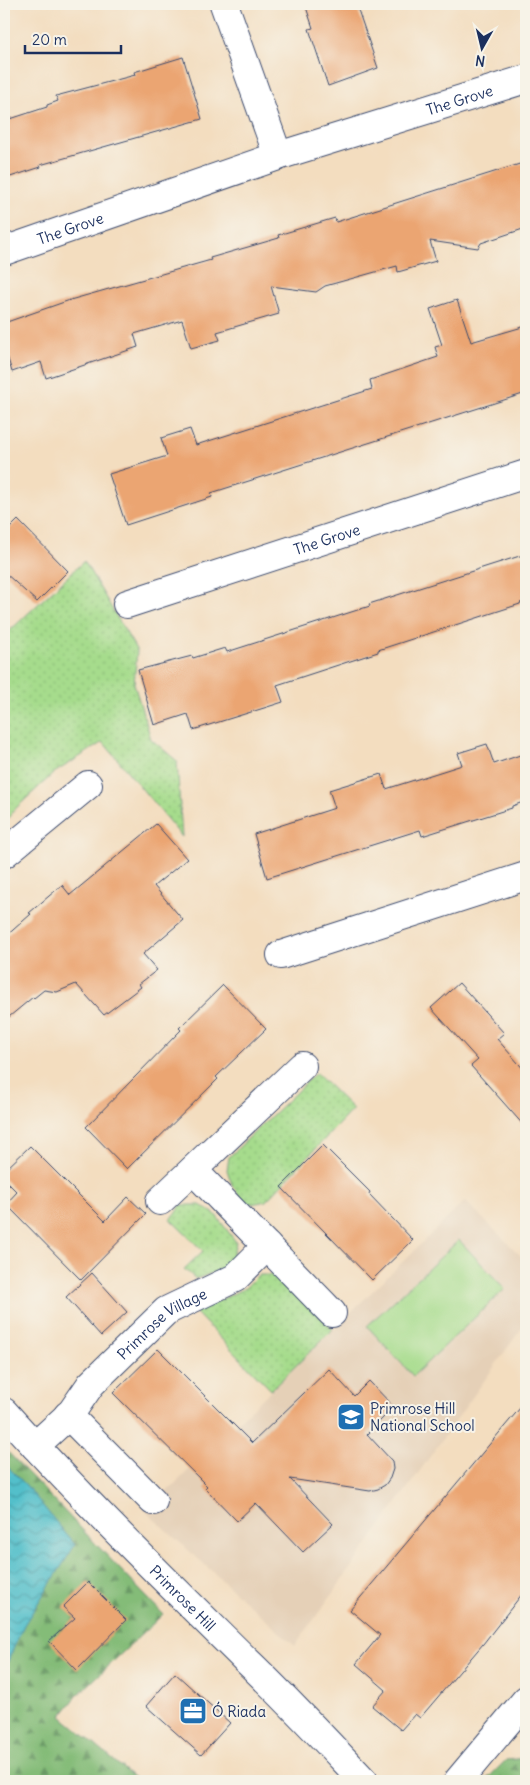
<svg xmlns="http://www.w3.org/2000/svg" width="530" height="1785" font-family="Delius,sans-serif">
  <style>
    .built { fill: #e5d0b7 }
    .grass { fill: url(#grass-dots); stroke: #608675 }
    .forest { fill: url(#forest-firs); stroke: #50766b }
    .pitch { fill: #a6dc8c; stroke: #608675 }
    .water { fill: url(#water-waves); stroke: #367794 }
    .building { fill: #eba572 }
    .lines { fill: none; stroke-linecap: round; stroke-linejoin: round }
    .street-casing { stroke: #3b496d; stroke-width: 30 }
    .secondary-casing { stroke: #3b496d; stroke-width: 30 }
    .street { stroke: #fff; stroke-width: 28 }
    .secondary { stroke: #fff; stroke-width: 28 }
    .labels { text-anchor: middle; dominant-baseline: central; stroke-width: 4; stroke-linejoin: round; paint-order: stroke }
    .street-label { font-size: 15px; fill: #1b2f5e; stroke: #f7f3e8 }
    .poi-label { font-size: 15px; fill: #1b2f5e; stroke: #f7f3e8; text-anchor: start }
  </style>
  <defs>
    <pattern id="grass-dots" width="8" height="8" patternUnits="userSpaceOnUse" patternTransform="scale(1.25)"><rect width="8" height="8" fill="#a6dc8c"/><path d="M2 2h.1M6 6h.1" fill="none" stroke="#8ebd7b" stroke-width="1.8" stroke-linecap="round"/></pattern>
    <pattern id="forest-firs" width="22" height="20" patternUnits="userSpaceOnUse" patternTransform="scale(1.25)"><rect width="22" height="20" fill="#84bc78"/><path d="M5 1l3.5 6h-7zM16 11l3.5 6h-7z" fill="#6b9966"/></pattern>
    <pattern id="water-waves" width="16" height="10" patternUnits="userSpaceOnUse" patternTransform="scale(1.25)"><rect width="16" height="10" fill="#52bfca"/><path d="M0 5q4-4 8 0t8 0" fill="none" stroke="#439ca7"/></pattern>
  </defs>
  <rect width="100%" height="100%" fill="#f7f3e8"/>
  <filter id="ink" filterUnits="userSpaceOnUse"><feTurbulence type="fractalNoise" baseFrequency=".02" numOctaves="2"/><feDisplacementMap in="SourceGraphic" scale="10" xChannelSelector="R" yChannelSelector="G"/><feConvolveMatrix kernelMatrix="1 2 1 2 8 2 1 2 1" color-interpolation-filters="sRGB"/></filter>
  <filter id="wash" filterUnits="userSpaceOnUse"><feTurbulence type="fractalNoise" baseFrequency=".0096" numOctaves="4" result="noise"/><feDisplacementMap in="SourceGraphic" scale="20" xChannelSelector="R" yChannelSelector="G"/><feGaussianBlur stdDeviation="1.12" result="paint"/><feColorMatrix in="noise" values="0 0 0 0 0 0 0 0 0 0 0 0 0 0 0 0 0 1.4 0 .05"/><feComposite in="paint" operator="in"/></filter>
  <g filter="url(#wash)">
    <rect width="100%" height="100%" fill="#f3ddbf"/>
    <path class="built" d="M465 1201 526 1261V1322L295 1646 146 1512Z"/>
    <g class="grass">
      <path d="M84 561 137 651 134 684 151 739 177 761 182 837 103 742 54 773 15 809 4 823V636Z"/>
      <path d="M316 1073 353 1109 266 1201 252 1204 241 1198 232 1185 227 1170 229 1157Z"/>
      <path d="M181 1205H200L215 1214 236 1242 232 1259 222 1269 196 1279 184 1269 203 1251 171 1220Z"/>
      <path d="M258 1275H272L283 1278 333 1329 271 1390 195 1312 245 1288Z"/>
    </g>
    <g class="forest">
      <path d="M4 1448 163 1614 77 1696 61 1716 138 1781H4Z"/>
      <path d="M525 1758 526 1781H485L506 1760Z"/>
    </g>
    <path class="pitch" d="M459 1240 505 1289 413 1376 367 1326Z"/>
    <path class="water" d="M4 1463 25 1484 75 1545 24 1625 8 1661 4 1664Z"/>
    <g id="blocks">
      <g class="building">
        <path d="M305 4H356L378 68 328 86 309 29 313 28Z"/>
        <path d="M183 57 202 119 40 165 41 167 4 179V121L47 107V105L58 101 56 96 135 75 134 72Z"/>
        <path d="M526 162V228L481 243 478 248 430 241 436 261 398 272 397 266 325 286 316 292 271 286 279 314 217 332 220 340 191 348 182 320 134 334 138 347 46 378 41 362 12 372 4 346V323L70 300 211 260 210 258 279 238 278 235 335 218 336 222Z"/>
        <path d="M457 300 471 342 526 326V393L211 493 212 497 126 525 109 474 167 456 161 438 190 429 196 445 372 389 370 380 438 357 435 347 442 345 430 309Z"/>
        <path d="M18 520 68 571 37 602 4 572V534Z"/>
        <path d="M526 554V601L520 603V604L378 650V652L277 685 283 702 264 708 193 730 188 714 154 725 138 670 192 656 193 658 225 648 227 652 370 606 369 604Z"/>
        <path d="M487 744 494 764 526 753V801L512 806V808L422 836 420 830 267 878 254 834 335 808 329 790 381 774 386 789 462 765 458 753Z"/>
        <path d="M156 824 187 859 154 886 183 920 143 954 157 970 139 984 141 987 104 1015 76 984 57 992 44 990 34 998 33 997 4 1021V938L31 914 29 913 62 885 70 895Z"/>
        <path d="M459 983 504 1033 497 1039 526 1072V1128L471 1066 478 1060 431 1008Z"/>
        <path d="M223 985 266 1029 216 1077 218 1079 127 1169 86 1127 181 1030 179 1028Z"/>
        <path d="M323 1145 370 1192 369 1194 413 1240 372 1280 281 1187Z"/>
        <path d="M30 1146 105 1221 128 1197 146 1214 81 1280 6 1204 17 1192 4 1179V1171Z"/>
        <path d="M92 1273 127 1312 101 1336 66 1297Z"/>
        <path d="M158 1349 252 1443 329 1369 354 1396 369 1381 394 1407 367 1434 392 1461 393 1469 390 1478 385 1485 378 1489 370 1491 290 1479 333 1524 303 1552 256 1503 237 1521 205 1488 207 1486 113 1393Z"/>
        <path d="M526 1401V1589L483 1644 420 1718 415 1714 401 1730 372 1706 386 1690 356 1664 380 1635 350 1610Z"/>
        <path d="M88 1582 126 1620 77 1670 49 1641 75 1618 63 1607Z"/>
        <path d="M175 1673 230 1723 201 1755 146 1706Z"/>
      </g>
    </g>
  </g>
  <g filter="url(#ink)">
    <use href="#blocks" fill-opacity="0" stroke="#3b496d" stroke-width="1"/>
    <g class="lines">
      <defs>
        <g id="street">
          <path d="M224 4 278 156"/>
          <path id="s1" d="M4 251 278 156 526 79"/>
          <path id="s2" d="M127 604 526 474"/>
          <path d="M4 854 88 785"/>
          <path d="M281 955 526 876"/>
          <path d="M193 1170 332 1313"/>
          <path d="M160 1201 302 1066"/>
          <path d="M68 1415 153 1501"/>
          <path id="s3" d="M35 1446 71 1413 91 1384 166 1311 235 1278 267 1246"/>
          <path d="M458 1781 526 1700"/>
        </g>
        <g id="secondary">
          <path id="s4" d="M4 1412C80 1497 163 1578 245 1659 286 1698 325 1740 364 1781"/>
        </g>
      </defs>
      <use href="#street" class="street-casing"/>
      <use href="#secondary" class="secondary-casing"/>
      <use href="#street" class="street"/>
      <use href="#secondary" class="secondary"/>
    </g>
  </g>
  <defs>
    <symbol id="school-square" viewBox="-11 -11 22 22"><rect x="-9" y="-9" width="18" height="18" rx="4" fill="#1f6fb2" stroke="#f7f3e8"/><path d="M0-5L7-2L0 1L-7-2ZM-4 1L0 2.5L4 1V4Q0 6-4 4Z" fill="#fff"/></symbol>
    <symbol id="office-square" viewBox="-11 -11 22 22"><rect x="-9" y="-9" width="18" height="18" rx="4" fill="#1f6fb2" stroke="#f7f3e8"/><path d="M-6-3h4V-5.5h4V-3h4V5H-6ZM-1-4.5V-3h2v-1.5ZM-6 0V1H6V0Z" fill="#fff"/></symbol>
  </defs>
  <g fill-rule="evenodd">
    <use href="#school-square" x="335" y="1401" width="32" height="32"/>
    <use href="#office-square" x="177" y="1695" width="32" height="32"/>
  </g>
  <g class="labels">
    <g class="street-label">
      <text stroke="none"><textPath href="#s1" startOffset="480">The Grove</textPath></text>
      <text stroke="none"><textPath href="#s1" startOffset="70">The Grove</textPath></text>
      <text stroke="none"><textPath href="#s2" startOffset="210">The Grove</textPath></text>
      <text stroke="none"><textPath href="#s3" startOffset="178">Primrose Village</textPath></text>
      <text stroke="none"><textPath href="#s4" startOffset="258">Primrose Hill</textPath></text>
    </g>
    <g class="poi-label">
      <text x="370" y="1408">Primrose Hill<tspan x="370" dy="17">National School</tspan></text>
      <text x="212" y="1711">Ó Riada</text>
    </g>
  </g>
  <rect width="530" height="1785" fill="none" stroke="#f7f3e8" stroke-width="20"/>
  <g transform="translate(482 48) rotate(188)" stroke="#f7f3e8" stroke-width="4" paint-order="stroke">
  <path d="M0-4L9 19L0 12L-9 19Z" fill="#1b2f5e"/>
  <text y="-8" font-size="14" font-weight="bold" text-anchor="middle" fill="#1b2f5e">N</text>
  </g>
  <path d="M25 45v8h96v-8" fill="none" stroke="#1b2f5e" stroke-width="2.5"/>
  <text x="32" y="45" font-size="15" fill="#1b2f5e" stroke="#f7f3e8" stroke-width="4" paint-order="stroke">20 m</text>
</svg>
